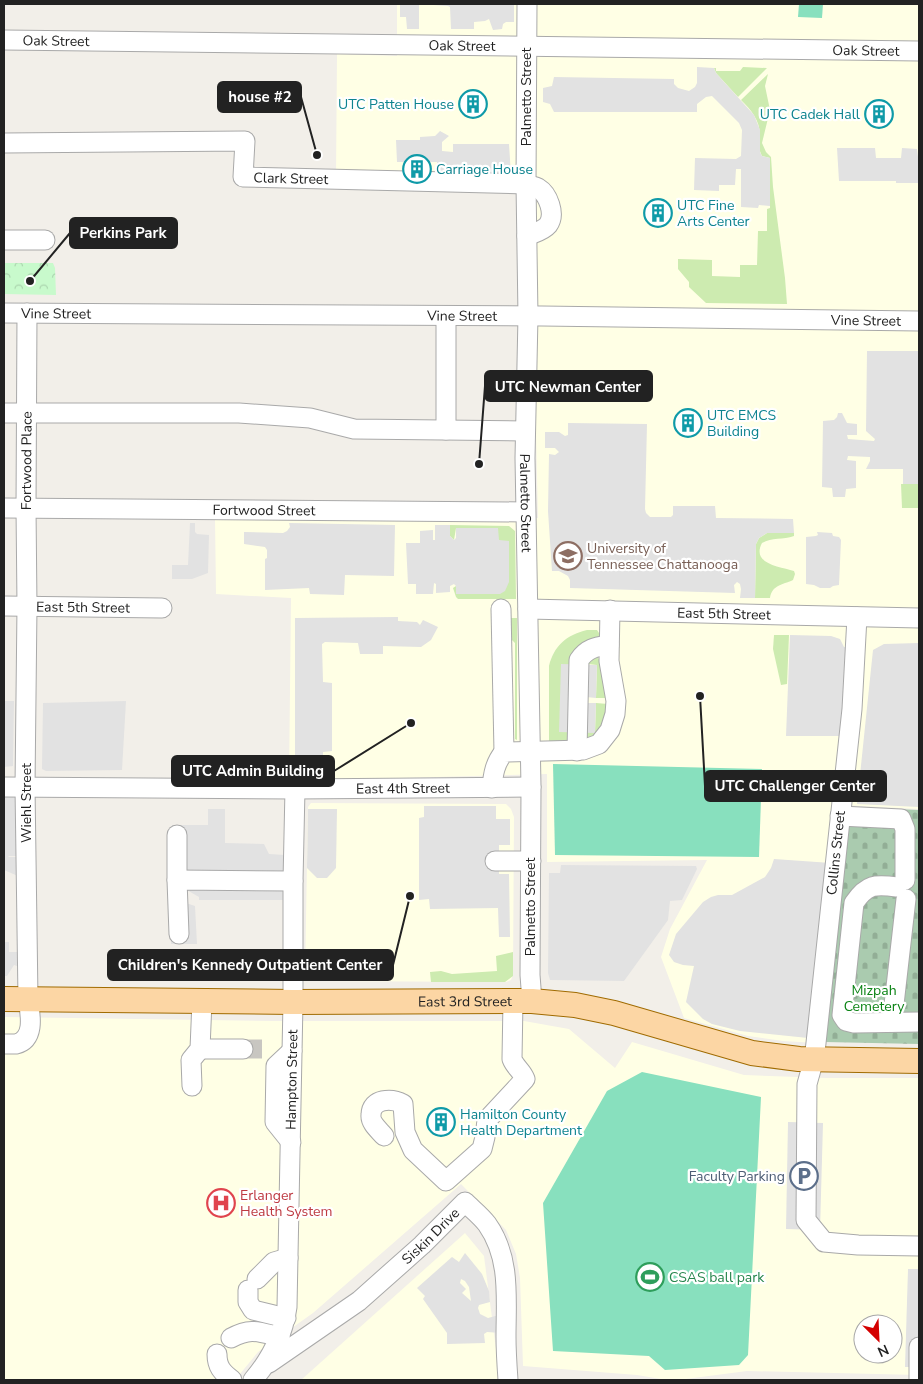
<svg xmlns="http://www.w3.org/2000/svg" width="923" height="1384" font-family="'Nunito Sans',sans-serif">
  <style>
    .education { fill: #ffffe5; fill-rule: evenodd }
    .grass { fill: #cdebb0 }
    .cemetery { fill: url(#cemetery-stones) }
    .park { fill: url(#park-crowns) }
    .pitch { fill: #88e0be }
    .parking { fill: #e2e2e2; fill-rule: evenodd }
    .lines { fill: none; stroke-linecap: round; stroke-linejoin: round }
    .minor-tunnel { stroke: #c8c6c1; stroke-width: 19; stroke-dasharray: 19 9; stroke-linecap: butt }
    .minor-casing { stroke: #a9a9a9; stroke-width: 21 }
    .major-casing { stroke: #a06b00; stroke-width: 26 }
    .minor { stroke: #fff; stroke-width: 19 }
    .major { stroke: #fcd6a4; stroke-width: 24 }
    .labels { text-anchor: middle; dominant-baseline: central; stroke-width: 4.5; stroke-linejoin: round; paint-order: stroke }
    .street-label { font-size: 14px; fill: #222; stroke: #fff }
    .culture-label { font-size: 14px; fill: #0d838f; stroke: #fff; text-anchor: start }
    .education-label { font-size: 14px; fill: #785e54; stroke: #fff; text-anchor: start }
    .park-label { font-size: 14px; fill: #0c8416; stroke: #fff }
    .service-label { font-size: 14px; fill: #4e5e75; stroke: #fff; text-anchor: end }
    .health-label { font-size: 14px; fill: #be3a42; stroke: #fff; text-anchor: start }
    .leisure-label { font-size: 14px; fill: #27864d; stroke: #fff; text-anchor: start }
    .leader { fill: none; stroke: #222; stroke-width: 2 }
    .callout-dot { fill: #222; stroke: #fff; stroke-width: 2 }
    .callout { fill: #222; stroke: #222; stroke-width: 2 }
    .callout-label { font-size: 15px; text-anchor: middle; font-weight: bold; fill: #fff }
  </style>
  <defs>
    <pattern id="cemetery-stones" width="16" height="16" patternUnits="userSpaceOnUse" patternTransform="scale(1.25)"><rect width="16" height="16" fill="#aacbaf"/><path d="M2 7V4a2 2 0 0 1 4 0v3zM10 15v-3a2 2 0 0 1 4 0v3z" fill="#92ae96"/></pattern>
    <pattern id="park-crowns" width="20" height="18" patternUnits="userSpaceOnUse" patternTransform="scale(1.25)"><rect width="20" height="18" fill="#c8facc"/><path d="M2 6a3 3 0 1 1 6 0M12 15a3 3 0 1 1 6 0" fill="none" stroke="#acd6af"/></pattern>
  </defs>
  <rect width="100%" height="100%" fill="#f2efe9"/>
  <g class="education">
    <path d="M397 4H919V809L841 805 816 1043 783 1041 748 1036 684 1018 661 957 670 929 707 860 547 862V774L289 781 291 598 216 594 215 518H538L530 178H336L337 54 397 56Z"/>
    <path d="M311 803 506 804 511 809 514 817 513 975 511 980 506 982 312 981 305 976 308 807Z"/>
    <path d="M4 1017 275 1021H524L569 1029 615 1068 632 1042 744 1075 827 1078H919V1375L747 1371 678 1380H667L637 1375 523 1366 520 1278 516 1254 506 1230 461 1184 313 1313 258 1352 235 1380H4ZM863 1324H893V1354H863Z"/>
    <path d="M465 1233 484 1256 500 1380H301Z"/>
  </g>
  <g class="grass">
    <path d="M743 67 767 68 738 97 716 73 714 68H716V71H740Z"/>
    <path d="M768 74 765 86 770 110 762 143 766 152 771 157 773 187 785 278 787 304 706 303 689 287V282L678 269V259L712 260V276L740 277V265H757L758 231H767V209L770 208V158L762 156C758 149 760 143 760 136 760 120 751 110 741 100Z"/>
    <path d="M901 484H919V508H902Z"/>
    <path d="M450 525 509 526 515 531 516 599H458L456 597 453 588 456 586V594H500V541L498 539V528H456L454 540 450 536Z"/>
    <path d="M767 533H794V536C783 540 772 537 762 543 751 564 780 567 794 571L795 574 793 580C782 585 772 585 770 598H755L756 544 759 538Z"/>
    <path d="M507 618H517V740L515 739V643L506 634Z"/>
    <path d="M587 630H597L601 636 598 640 559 732H569L568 742H549V666C554 646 566 635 587 630Z"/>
    <path d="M774 635H789L787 684 781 685 773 649Z"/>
    <path d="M596 656C604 661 606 687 609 698H596L597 665 588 664 587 659Z"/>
    <path d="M596 703 608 704 602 728 589 742 585 735 586 732H595Z"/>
    <path d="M513 952V976L505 982H431L430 972 441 971 452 974 497 971 496 956Z"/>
  </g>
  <path class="cemetery" d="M848 807 919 810V1044L825 1042Z"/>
  <path class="park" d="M4 263H53L55 268 56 295 4 294Z"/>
  <g class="pitch">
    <path d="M799 4H823L822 18 798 17Z"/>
    <path d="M553 764 762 769 759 857 555 855Z"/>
    <path d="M642 1072 761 1097 748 1355 739 1365 665 1370 649 1356 553 1351 543 1203 607 1091Z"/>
  </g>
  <g class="parking">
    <path d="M400 4H514V22H506L503 24 502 29 493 30 489 19 485 21 474 22V29H451L450 7 448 6 419 4V29H407L406 17H400Z"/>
    <path d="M697 67 714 68 716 73 754 115 760 130V152L762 156 770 158V206L759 205 758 208 741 207V169H736L735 185H719V191L694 190 695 158 736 159 741 156 742 130 739 123 712 96 706 97 697 104V112H554L550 104 543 102V88L552 86 554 77 674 79V84L678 88 689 91 695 87 697 83Z"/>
    <path d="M440 131 449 136 442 142V151L453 152V144H509L511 175 437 177V162H397L396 140H420V137L435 136Z"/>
    <path d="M837 148H875L876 158H901L902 148 917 149 918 157 919 159V183H896V181H839Z"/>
    <path d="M867 351H919V484H903V469H866L870 461V457L848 456 847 460 856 461V488L846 489 845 497H833L832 488 822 487 823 421 834 420 837 417 838 413H842L847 423 857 424V435H847L848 439 874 441 875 439 866 431Z"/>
    <path d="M568 423 647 424 645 509 646 513 650 517H671L673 515V506H715L716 518 793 519 794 533H767L759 538 756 544 755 598H740L741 589 740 584 737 582 734 585 735 593 570 588V580L568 576 559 571H552L548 511 549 454 555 455 559 452 555 448H545V432H559L565 436 568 435Z"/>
    <path d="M190 523H195V532L197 534 209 535 208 573 192 579H172V565H188Z"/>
    <path d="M289 523 395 525 394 576 345 575 344 595 310 594 309 588 265 590V559L267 558V550L265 547 244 544V532L283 533 287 531 290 527Z"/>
    <path d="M435 525H450V536L454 540 456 538V528H498L499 540 509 541V582L505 591 500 594H456V586L454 584 450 586V592L436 593V584L434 583 433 594H416V584H408L406 543H420V531L433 530V540H435Z"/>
    <path d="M817 532 832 533 833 536 839 537 841 540 839 585 833 586 830 588H820L814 585 806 584V537L816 536 818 535Z"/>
    <path d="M398 617V621L417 622 420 625 423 620 438 627 431 640 421 647 383 646V654H360L358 643 325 642 322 644 323 682 332 683V751L323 752V757L332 758 333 772H305L306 759H295V618Z"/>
    <path d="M790 635 831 636 840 639 844 647H848L842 736H786Z"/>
    <path d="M919 643V807L857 804 873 650 884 644Z"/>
    <path d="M561 664 597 665 596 698 586 697V703H596L595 733 559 732Z"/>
    <path d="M4 701H14L13 766 4 767Z"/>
    <path d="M126 701 122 770 46 771 42 769 43 703Z"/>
    <path d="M4 796 19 797 18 856H8L9 857H18V876L4 870Z"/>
    <path d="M424 806H496V819H510V845H499V874H509L510 937H499L498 908 430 909 429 899 419 900V818L424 817Z"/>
    <path d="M208 809H225V843L264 844 269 854 284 855V900H199V897L185 889 186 903 195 906 197 944H171L172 825H208Z"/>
    <path d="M308 809H337L336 868 327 878H317L307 868Z"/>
    <path d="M774 859 831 863 808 1038 740 1031 712 1024 703 1019 686 1002 694 966 683 965 674 962 669 955 676 934 703 902 711 897 718 895H732L765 877 771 868Z"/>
    <path d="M561 865 696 866 697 869 682 900 670 901 668 920 624 981 550 980 548 973 549 873H560Z"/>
    <path d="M4 942H9V952H17V966L14 965 7 976H4Z"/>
    <path d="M788 1122 823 1123 820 1230 786 1229Z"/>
    <path d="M465 1253 482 1274 489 1291 490 1302 479 1305 478 1308 480 1314 488 1318 499 1315 501 1333 487 1332 484 1334 485 1343 447 1344V1333L423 1299 425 1296 417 1288 452 1257 459 1262ZM461 1279 465 1281 469 1287 471 1301 462 1293 466 1289 460 1283Z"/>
    <path d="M908 1269H919V1367H905Z"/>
  </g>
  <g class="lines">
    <path class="minor-tunnel" d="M243 1049H271"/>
    <defs>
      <g id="minor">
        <path id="s1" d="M527 4 526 184 528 316 525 458 531 787 530 975 532 1001"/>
        <path id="s2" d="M4 40 919 51"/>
        <path id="s3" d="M4 143 245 141 243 177 526 184C530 186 534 186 538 188 548 194 556 214 548 225 543 231 534 233 527 236"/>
        <path d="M4 240H45"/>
        <path id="s4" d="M4 313 542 316 919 321"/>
        <path d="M4 413H239L310 418 354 429 525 431"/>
        <path d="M446 430V316"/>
        <path id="s5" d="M4 508 525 512"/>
        <path id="s6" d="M4 606 162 608"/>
        <path d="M501 609 504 752"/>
        <path id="s7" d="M528 609 919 618"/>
        <path d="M857 617 852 709 816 1043 814 1059 807 1084 806 1220 824 1242 858 1245 919 1246"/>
        <path d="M577 751 579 660C587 648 596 647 609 645"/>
        <path id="s8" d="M4 787 295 789 531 787"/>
        <path d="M492 788C493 774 495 763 504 752L583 750 599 744 610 730 615 714 616 701 609 661 610 610"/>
        <path d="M840 816 901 819 905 829V880"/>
        <path d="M495 861H531"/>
        <path d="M177 880V835"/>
        <path d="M897 887C875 884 867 884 854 903L842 1015 846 1021 854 1023 919 1022"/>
        <path d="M179 934 177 880 293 881"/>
        <path d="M892 1022 906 899"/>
        <path id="s9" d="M4 1044C8 1044 13 1044 16 1044 36 1039 30 1013 28 999L25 787 27 606 26 508 27 313"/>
        <path d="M200 1049H243"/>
        <path d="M192 1086 191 1060 200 1049 202 1001"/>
        <path d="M384 1136C379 1130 370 1123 371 1115 371 1098 392 1098 403 1104L405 1132 413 1150 446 1181 482 1149 485 1137 487 1120 525 1079C522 1071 515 1067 512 1059L513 1001"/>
        <path d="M291 1142 275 1122 276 1066 292 1051"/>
        <path d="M257 1279 274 1262 288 1258"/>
        <path d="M248 1290V1302L253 1310 286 1318"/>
        <path d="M231 1338C251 1327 259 1332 280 1337"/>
        <path d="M217 1354C217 1367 222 1372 232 1380"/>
        <path id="s10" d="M269 1363 359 1301 422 1245 465 1202C472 1209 481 1216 487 1224 511 1258 506 1298 506 1337 506 1352 507 1366 508 1380"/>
        <path id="s11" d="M253 1380C271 1359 283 1336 287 1307L293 1002V881L295 789"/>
        <path d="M919 1380V1347"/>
      </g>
      <g id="major">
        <path id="s12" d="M4 999 293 1002 532 1001 575 1005 614 1013 752 1053 799 1059 919 1061"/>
      </g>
    </defs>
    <use href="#minor" class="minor-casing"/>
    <use href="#major" class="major-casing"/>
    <use href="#minor" class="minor"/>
    <use href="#major" class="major"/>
  </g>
  <defs>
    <symbol id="building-ring" viewBox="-11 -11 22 22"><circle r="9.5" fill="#fff" stroke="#0f9aa8" stroke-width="1.5"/><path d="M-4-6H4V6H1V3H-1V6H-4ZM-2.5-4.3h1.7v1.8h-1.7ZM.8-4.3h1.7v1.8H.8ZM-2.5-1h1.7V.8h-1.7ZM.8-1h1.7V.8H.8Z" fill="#0f9aa8"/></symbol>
    <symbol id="university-ring" viewBox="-11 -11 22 22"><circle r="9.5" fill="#fff" stroke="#8d6e63" stroke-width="1.5"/><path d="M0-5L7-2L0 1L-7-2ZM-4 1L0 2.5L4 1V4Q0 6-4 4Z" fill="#8d6e63"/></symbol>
    <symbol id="parking-ring" viewBox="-11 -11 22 22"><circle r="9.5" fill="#fff" stroke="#5c6f8a" stroke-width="1.5"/><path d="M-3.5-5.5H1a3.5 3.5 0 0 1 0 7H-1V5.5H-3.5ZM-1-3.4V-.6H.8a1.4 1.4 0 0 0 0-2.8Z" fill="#5c6f8a"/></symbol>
    <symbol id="hospital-ring" viewBox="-11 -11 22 22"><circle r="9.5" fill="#fff" stroke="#e0444e" stroke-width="1.5"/><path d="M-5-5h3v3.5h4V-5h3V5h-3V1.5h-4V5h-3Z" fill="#e0444e"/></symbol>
    <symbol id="stadium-ring" viewBox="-11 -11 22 22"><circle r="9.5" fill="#fff" stroke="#2e9e5b" stroke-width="1.5"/><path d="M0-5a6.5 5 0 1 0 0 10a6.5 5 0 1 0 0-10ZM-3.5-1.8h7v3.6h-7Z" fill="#2e9e5b"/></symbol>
  </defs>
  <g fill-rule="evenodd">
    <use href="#building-ring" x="457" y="88" width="32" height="32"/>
    <use href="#building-ring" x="863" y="98" width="32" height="32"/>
    <use href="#building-ring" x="401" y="153" width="32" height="32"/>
    <use href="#building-ring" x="642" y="197" width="32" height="32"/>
    <use href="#building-ring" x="672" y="407" width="32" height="32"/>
    <use href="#university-ring" x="552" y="540" width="32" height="32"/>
    <use href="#building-ring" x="425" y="1106" width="32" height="32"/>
    <use href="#parking-ring" x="788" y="1160" width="32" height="32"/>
    <use href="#hospital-ring" x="205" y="1187" width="32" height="32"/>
    <use href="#stadium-ring" x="634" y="1261" width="32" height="32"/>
  </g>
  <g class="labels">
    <g class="street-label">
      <text stroke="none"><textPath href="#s2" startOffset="52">Oak Street</textPath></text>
      <text stroke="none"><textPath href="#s2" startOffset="458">Oak Street</textPath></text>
      <text stroke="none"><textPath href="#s2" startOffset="862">Oak Street</textPath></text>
      <text transform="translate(526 97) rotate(-90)">Palmetto Street</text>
      <text stroke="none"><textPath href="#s3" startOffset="325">Clark Street</textPath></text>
      <text stroke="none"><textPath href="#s4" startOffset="52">Vine Street</textPath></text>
      <text stroke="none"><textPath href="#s4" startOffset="458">Vine Street</textPath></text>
      <text stroke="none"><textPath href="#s4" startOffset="862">Vine Street</textPath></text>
      <text stroke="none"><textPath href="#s9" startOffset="602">Fortwood Place</textPath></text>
      <text stroke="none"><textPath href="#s1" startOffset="499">Palmetto Street</textPath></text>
      <text stroke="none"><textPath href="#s5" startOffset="260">Fortwood Street</textPath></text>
      <text stroke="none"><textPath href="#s6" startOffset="79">East 5th Street</textPath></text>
      <text stroke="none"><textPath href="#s7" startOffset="196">East 5th Street</textPath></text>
      <text stroke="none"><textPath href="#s8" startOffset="399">East 4th Street</textPath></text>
      <text transform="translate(26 803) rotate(-90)">Wiehl Street</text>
      <text transform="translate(836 853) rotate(-84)">Collins Street</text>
      <text transform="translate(530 907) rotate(-90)">Palmetto Street</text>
      <text stroke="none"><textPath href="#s12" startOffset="461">East 3rd Street</textPath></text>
      <text stroke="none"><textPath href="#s11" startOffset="309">Hampton Street</textPath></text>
      <text stroke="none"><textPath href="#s10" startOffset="206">Siskin Drive</textPath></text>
    </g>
    <g class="culture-label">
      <text x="454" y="104" text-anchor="end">UTC Patten House</text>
      <text x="860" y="114" text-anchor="end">UTC Cadek Hall</text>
      <text x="436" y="169">Carriage House</text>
      <text x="677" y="205">UTC Fine<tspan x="677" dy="16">Arts Center</tspan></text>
      <text x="707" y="415">UTC EMCS<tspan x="707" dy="16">Building</tspan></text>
      <text x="460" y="1114">Hamilton County<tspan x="460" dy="16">Health Department</tspan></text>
    </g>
    <g class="education-label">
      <text x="587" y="548">University of<tspan x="587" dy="16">Tennessee Chattanooga</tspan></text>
    </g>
    <g class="park-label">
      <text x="874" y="990">Mizpah<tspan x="874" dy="16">Cemetery</tspan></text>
    </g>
    <g class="service-label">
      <text x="785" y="1176">Faculty Parking</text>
    </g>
    <g class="health-label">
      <text x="240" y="1195">Erlanger<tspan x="240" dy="16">Health System</tspan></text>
    </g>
    <g class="leisure-label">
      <text x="669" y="1277">CSAS ball park</text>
    </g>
  </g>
  <path class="leader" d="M317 155L301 97M30 281L70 233M479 464L485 386M411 723L334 771M700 696L705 786M410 896L393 965"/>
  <g class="callout-dot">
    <circle cx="317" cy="155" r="5"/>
    <circle cx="30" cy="281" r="5"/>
    <circle cx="479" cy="464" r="5"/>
    <circle cx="411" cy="723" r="5"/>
    <circle cx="700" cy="696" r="5"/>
    <circle cx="410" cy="896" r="5"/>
  </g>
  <g class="callout">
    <rect x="218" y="82" width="83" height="30" rx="5"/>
    <rect x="70" y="218" width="107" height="30" rx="5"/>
    <rect x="485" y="371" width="167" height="30" rx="5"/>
    <rect x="172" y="756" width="162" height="30" rx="5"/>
    <rect x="705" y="771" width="181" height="30" rx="5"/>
    <rect x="108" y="950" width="285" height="30" rx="5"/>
  </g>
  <g class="callout-label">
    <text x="260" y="102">house #2</text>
    <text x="123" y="238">Perkins Park</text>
    <text x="568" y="392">UTC Newman Center</text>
    <text x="253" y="776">UTC Admin Building</text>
    <text x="795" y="791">UTC Challenger Center</text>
    <text x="250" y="970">Children's Kennedy Outpatient Center</text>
  </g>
  <rect width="923" height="1384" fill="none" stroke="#222222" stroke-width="10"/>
  <g transform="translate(878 1339) rotate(156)"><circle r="24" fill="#ffffff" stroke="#a7a7a7"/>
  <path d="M0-4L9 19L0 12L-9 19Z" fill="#d40000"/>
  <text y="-8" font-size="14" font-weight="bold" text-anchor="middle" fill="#222222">N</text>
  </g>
</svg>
